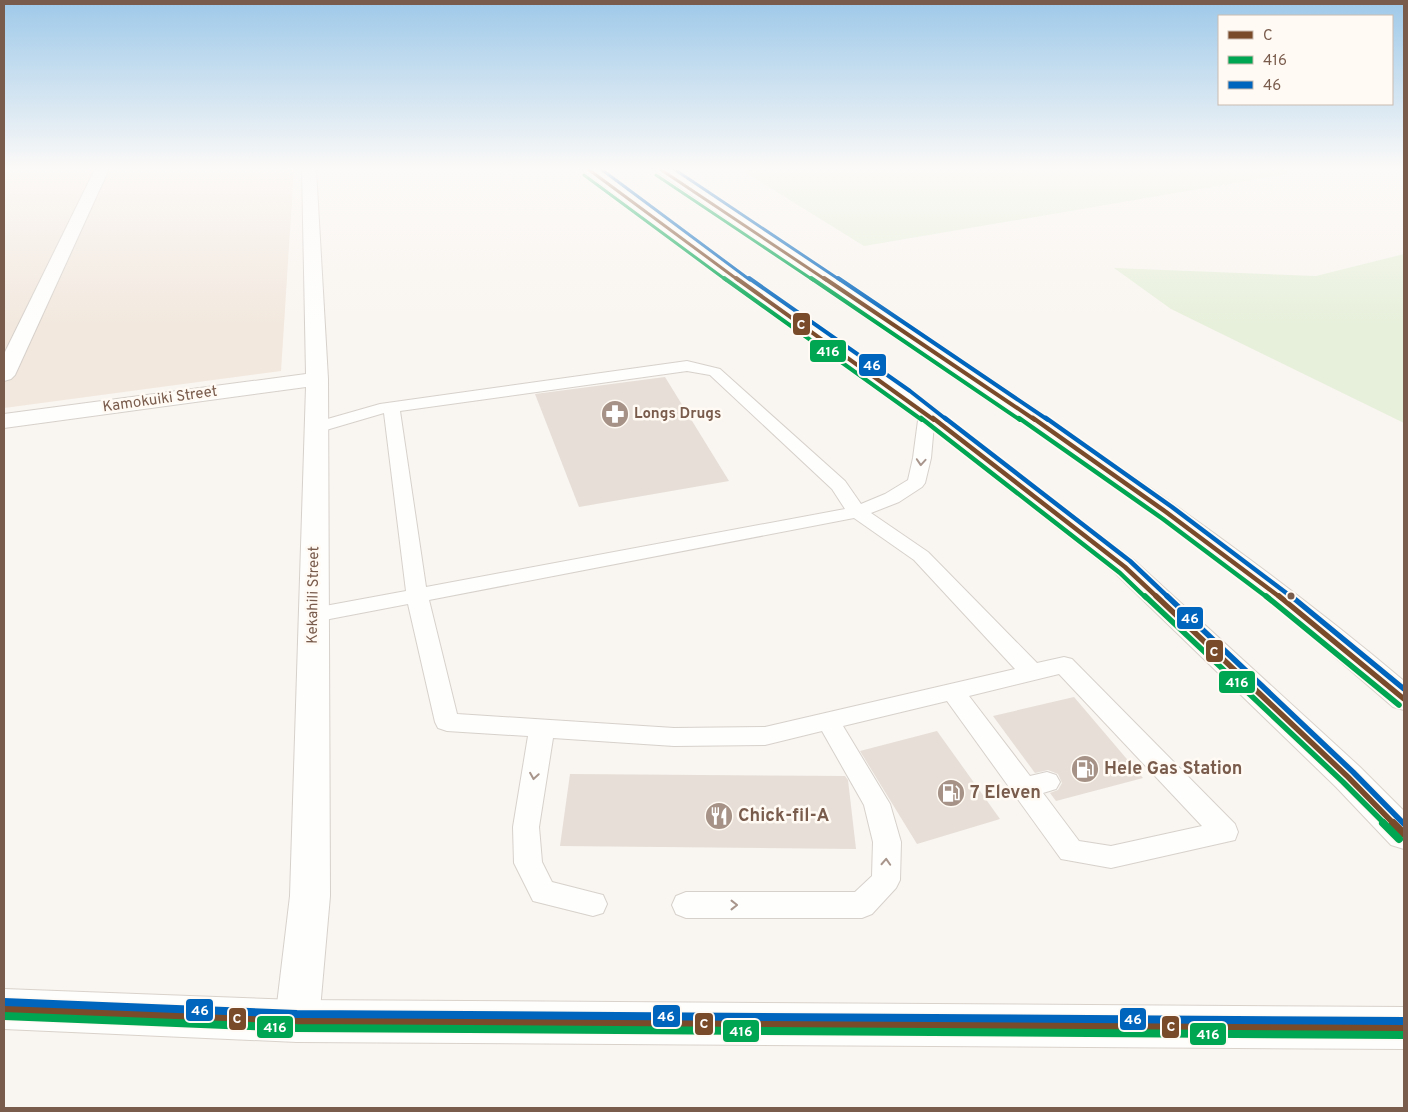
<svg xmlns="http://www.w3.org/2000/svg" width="1408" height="1112" font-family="Overpass,sans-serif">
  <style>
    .residential { fill: #f2e8de }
    .green { fill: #e7f0db }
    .building { fill: #e6ded7 }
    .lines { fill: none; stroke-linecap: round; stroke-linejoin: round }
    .lane-casing { stroke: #d7d1cb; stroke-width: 2 }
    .street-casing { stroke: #d7d1cb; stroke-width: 2 }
    .secondary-casing { stroke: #d9d2cb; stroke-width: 2 }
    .lane { fill: #fefefd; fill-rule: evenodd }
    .street { fill: #fefefd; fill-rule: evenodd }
    .secondary { fill: #fefefd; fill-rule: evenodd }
    .bus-1-far4-casing { stroke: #fffaf3; stroke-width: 5 }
    .bus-1-far3-casing { stroke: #fffaf3; stroke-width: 6 }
    .bus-1-far2-casing { stroke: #fffaf3; stroke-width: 8 }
    .bus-1-far1-casing { stroke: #fffaf3; stroke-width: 9 }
    .bus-1-casing { stroke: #fffaf3; stroke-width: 11 }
    .bus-2-far4-casing { stroke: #fffaf3; stroke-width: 5 }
    .bus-2-far3-casing { stroke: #fffaf3; stroke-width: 6 }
    .bus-2-far2-casing { stroke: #fffaf3; stroke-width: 8 }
    .bus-2-far1-casing { stroke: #fffaf3; stroke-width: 9 }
    .bus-2-casing { stroke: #fffaf3; stroke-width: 11 }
    .bus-3-far4-casing { stroke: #fffaf3; stroke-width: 5 }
    .bus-3-far3-casing { stroke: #fffaf3; stroke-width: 6 }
    .bus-3-far2-casing { stroke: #fffaf3; stroke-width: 8 }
    .bus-3-far1-casing { stroke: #fffaf3; stroke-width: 9 }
    .bus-3-casing { stroke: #fffaf3; stroke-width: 11 }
    .bus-1-far4 { stroke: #7a4b2a; stroke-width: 3 }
    .bus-1-far3 { stroke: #7a4b2a; stroke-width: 4 }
    .bus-1-far2 { stroke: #7a4b2a; stroke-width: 4.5 }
    .bus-1-far1 { stroke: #7a4b2a; stroke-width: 5.5 }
    .bus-1 { stroke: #7a4b2a; stroke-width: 8 }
    .bus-2-far4 { stroke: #00a651; stroke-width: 3 }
    .bus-2-far3 { stroke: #00a651; stroke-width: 4 }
    .bus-2-far2 { stroke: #00a651; stroke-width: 4.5 }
    .bus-2-far1 { stroke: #00a651; stroke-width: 5.5 }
    .bus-2 { stroke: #00a651; stroke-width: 8 }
    .bus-3-far4 { stroke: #0065bd; stroke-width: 3 }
    .bus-3-far3 { stroke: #0065bd; stroke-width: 4 }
    .bus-3-far2 { stroke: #0065bd; stroke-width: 4.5 }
    .bus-3-far1 { stroke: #0065bd; stroke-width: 5.5 }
    .bus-3 { stroke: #0065bd; stroke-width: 8 }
    .oneway { stroke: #a8958b }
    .bus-dot { fill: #7a5c4d; stroke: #fffaf3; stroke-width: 2 }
    .labels { text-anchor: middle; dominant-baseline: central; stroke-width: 5; stroke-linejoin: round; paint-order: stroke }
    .street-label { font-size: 15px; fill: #7a5c4d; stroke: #fffaf3 }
    .poi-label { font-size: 15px; font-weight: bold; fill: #7a5c4d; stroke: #fffaf3; text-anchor: start }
    .near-poi-label { font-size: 18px; font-weight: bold; fill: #7a5c4d; stroke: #fffaf3; text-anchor: start }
    .line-badge { stroke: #fffaf3; stroke-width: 2 }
    .badge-label { font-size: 14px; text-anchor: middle; font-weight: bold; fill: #fff }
  </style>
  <rect width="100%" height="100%" fill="#f9f5f0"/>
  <path class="residential" d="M4 169H294L281 371 4 408Z"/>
  <g class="green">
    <path d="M754 169H1287V174L864 246 743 171Z"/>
    <path d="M1404 254V423L1171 309 1114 268 1316 276Z"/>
  </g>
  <g class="building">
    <path d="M665 377 729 481 579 507 535 394Z"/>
    <path d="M1074 697 1143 778 1056 801 1050 793 1058 790 1062 783 1058 774 1048 770 1035 773 993 716Z"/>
    <path d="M937 731 1000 819 917 844 860 751Z"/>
    <path d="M570 774 845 776 848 780 856 849 560 846Z"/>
  </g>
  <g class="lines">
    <defs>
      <path id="lane" d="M687 361 720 369 845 481 861 504 885 494 908 480 913 458 919 413 921 410H933L935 413 931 458 925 483 922 487 899 502 871 513 928 552 1037 663 1064 657 1072 659 1235 824 1238 832 1235 840 1111 868 1061 859 947 701 843 726 890 804 901 842 900 880 896 888 872 914 862 918H686L676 914 672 905 676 896 686 892H855L872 876 873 842 864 805 822 731 765 745 674 746 553 738 539 827 542 862 552 882 603 895 607 904 603 913 593 916 533 901 514 863 513 827 528 736 447 731 438 728 435 722 408 604 314 622 306 620 303 615 306 610 314 608 406 591 384 413 316 433 310 432 308 428 310 424 380 404ZM687 371 710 375 832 489 845 509 426 587 400 411ZM854 518 914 560 1015 669 765 727 674 728 457 714 429 600ZM1059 674 1202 826 1111 846 1079 841 1043 793 1056 789 1060 782 1056 775 1047 772 1030 776 969 696Z"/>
      <g id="street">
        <path d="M95 169H109L15 375 11 379 4 381V354Z"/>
        <path d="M302 169H316L328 379 330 896 319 1021 312 1036 297 1042 282 1036 275 1021 290 896 306 387 4 428V414L306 374Z"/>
      </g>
      <g id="secondary">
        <path d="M581 169H597L743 275 913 392 1135 561 1360 767 1404 811V849L1391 845 1336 787 1115 573 897 402 731 283Z"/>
        <path d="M653 169H670C759 227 848 286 937 345 1098 450 1257 557 1404 681V710L1393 707 1284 613 1171 526 1054 443Z"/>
        <path d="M4 989 297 1000 1404 1007V1049L297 1042 4 1029Z"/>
      </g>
    </defs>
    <use href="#lane" class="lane-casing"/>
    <use href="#street" class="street-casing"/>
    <use href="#secondary" class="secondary-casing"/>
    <use href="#lane" class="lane"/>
    <use href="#street" class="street"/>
    <use href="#secondary" class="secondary"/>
    <defs>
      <g id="bus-1-far4">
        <path d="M588 169 738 280"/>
        <path d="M660 169 826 280"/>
      </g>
      <g id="bus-1-far3">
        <path d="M736 278 934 420"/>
        <path d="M824 278 1035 420"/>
      </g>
      <g id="bus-1-far2">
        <path d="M933 418 1125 567 1158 598"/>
        <path d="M1033 418 1166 512 1281 598"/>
      </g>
      <g id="bus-1-far1">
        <path d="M1156 596 1348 777 1394 824"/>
        <path d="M1279 596 1404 699"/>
      </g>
      <g id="bus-1">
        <path d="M1393 823 1404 834"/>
        <path d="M4 1009 297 1021 1404 1028"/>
      </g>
      <g id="bus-2-far4">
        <path d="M584 175 726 280"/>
        <path d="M656 175 813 280"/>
      </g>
      <g id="bus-2-far3">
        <path d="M724 278 922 420"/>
        <path d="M811 278 1020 420"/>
      </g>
      <g id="bus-2-far2">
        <path d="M921 418 1120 573 1146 598"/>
        <path d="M1019 418 1163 519 1268 598"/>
      </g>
      <g id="bus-2-far1">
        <path d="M1145 596 1343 782 1385 824"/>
        <path d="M1266 596 1399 705"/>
      </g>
      <g id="bus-2">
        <path d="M1383 823 1399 839"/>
        <path d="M4 1016 297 1028 1404 1035"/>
      </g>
      <g id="bus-3-far4">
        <path d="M601 169 750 280"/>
        <path d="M674 169 840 280"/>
      </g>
      <g id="bus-3-far3">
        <path d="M749 278 910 391 947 420"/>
        <path d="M838 278 1048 420"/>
      </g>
      <g id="bus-3-far2">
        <path d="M945 418 1130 561 1169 598"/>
        <path d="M1046 418 1172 507 1293 598"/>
      </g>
      <g id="bus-3-far1">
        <path d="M1167 596 1353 772 1404 824"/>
        <path d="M1291 596 1404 689"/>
      </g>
      <path id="bus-3" d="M4 1002 297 1014 1404 1021"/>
    </defs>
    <use href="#bus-1-far4" class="bus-1-far4-casing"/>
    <use href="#bus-1-far3" class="bus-1-far3-casing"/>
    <use href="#bus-1-far2" class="bus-1-far2-casing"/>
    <use href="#bus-1-far1" class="bus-1-far1-casing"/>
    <use href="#bus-1" class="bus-1-casing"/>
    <use href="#bus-2-far4" class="bus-2-far4-casing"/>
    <use href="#bus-2-far3" class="bus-2-far3-casing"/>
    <use href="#bus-2-far2" class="bus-2-far2-casing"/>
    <use href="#bus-2-far1" class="bus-2-far1-casing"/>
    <use href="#bus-2" class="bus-2-casing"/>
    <use href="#bus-3-far4" class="bus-3-far4-casing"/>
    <use href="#bus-3-far3" class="bus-3-far3-casing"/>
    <use href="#bus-3-far2" class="bus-3-far2-casing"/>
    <use href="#bus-3-far1" class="bus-3-far1-casing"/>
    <use href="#bus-3" class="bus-3-casing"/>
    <use href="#bus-1-far4" class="bus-1-far4"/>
    <use href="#bus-1-far3" class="bus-1-far3"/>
    <use href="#bus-1-far2" class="bus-1-far2"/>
    <use href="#bus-1-far1" class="bus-1-far1"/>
    <use href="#bus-1" class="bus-1"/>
    <use href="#bus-2-far4" class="bus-2-far4"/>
    <use href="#bus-2-far3" class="bus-2-far3"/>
    <use href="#bus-2-far2" class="bus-2-far2"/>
    <use href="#bus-2-far1" class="bus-2-far1"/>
    <use href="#bus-2" class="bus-2"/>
    <use href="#bus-3-far4" class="bus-3-far4"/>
    <use href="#bus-3-far3" class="bus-3-far3"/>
    <use href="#bus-3-far2" class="bus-3-far2"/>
    <use href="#bus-3-far1" class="bus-3-far1"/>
    <use href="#bus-3" class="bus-3"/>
  </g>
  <defs><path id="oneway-chevron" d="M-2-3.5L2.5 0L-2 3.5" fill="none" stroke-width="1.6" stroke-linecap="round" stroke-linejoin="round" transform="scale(1.25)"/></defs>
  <g class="oneway">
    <use href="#oneway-chevron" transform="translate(921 462) rotate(94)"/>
    <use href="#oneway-chevron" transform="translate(534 776) rotate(99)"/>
    <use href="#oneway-chevron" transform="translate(886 862) rotate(-87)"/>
    <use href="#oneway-chevron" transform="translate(734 905)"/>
  </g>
  <linearGradient id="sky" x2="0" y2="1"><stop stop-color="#9ec9e9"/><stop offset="0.52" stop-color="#fcfaf8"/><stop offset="1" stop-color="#fcfaf8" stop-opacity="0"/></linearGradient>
  <rect width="1408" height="325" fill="url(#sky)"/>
  <defs>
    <symbol id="pharmacy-disc" viewBox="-11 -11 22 22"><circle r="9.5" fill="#a69286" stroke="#fffaf3"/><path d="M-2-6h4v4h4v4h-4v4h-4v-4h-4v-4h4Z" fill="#fff"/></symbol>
    <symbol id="fuel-disc" viewBox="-11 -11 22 22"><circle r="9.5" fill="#a69286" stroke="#fffaf3"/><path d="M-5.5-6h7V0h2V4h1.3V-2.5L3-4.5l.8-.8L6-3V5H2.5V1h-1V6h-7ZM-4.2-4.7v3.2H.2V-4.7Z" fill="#fff"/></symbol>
    <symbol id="restaurant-disc" viewBox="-11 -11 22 22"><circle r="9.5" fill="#a69286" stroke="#fffaf3"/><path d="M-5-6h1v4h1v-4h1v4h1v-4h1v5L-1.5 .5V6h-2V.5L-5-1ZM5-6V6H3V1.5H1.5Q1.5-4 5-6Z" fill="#fff"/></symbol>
  </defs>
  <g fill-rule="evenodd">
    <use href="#pharmacy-disc" x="599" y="398" width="32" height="32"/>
    <use href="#fuel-disc" x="1069" y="753" width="32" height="32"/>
    <use href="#fuel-disc" x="935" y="777" width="32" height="32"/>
    <use href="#restaurant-disc" x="703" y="800" width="32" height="32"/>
  </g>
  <circle class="bus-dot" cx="1291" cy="596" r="4.5"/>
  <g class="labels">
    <g class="street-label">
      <text transform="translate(160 400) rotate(-8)">Kamokuiki Street</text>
      <text transform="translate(314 595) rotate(-89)">Kekahili Street</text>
    </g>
    <g class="poi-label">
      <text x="634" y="414">Longs Drugs</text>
    </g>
    <g class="near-poi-label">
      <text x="1104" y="769">Hele Gas Station</text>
      <text x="970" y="793">7 Eleven</text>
      <text x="738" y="816">Chick-fil-A</text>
    </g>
  </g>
  <g class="line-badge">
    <rect x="792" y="312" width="19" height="24" rx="5" fill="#7a4b2a"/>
    <rect x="809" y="339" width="38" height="24" rx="5" fill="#00a651"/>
    <rect x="858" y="353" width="29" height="24" rx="5" fill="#0065bd"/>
    <rect x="1176" y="606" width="28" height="24" rx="5" fill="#0065bd"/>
    <rect x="1205" y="639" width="19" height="24" rx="5" fill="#7a4b2a"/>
    <rect x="1218" y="670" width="38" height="24" rx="5" fill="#00a651"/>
    <rect x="185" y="998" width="29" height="24" rx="5" fill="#0065bd"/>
    <rect x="652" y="1004" width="29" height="24" rx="5" fill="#0065bd"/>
    <rect x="228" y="1007" width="19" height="24" rx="5" fill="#7a4b2a"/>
    <rect x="1119" y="1007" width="28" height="24" rx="5" fill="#0065bd"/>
    <rect x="694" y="1012" width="20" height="24" rx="5" fill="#7a4b2a"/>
    <rect x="1161" y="1015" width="19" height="24" rx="5" fill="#7a4b2a"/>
    <rect x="256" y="1015" width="38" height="24" rx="5" fill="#00a651"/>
    <rect x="722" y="1019" width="38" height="24" rx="5" fill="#00a651"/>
    <rect x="1189" y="1022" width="38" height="24" rx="5" fill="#00a651"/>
  </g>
  <g class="badge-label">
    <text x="801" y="329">C</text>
    <text x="828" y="356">416</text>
    <text x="872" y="370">46</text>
    <text x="1190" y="623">46</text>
    <text x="1214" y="656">C</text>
    <text x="1237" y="687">416</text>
    <text x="200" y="1015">46</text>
    <text x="666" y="1021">46</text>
    <text x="237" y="1023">C</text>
    <text x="1133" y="1024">46</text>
    <text x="704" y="1028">C</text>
    <text x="1171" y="1031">C</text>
    <text x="275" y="1032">416</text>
    <text x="741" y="1036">416</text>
    <text x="1208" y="1039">416</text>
  </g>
  <rect width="1408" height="1112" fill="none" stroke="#7a5c4d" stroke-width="10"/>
  <rect x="1218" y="15" width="175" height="90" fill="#fffaf3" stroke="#cabbb1"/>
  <rect x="1228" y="31" width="25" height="8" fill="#7a4b2a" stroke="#cabbb1"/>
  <text x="1263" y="40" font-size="15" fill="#7a5c4d">C</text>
  <rect x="1228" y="56" width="25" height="8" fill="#00a651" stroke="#cabbb1"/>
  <text x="1263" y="65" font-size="15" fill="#7a5c4d">416</text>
  <rect x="1228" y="81" width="25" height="8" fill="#0065bd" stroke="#cabbb1"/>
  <text x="1263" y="90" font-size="15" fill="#7a5c4d">46</text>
</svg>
